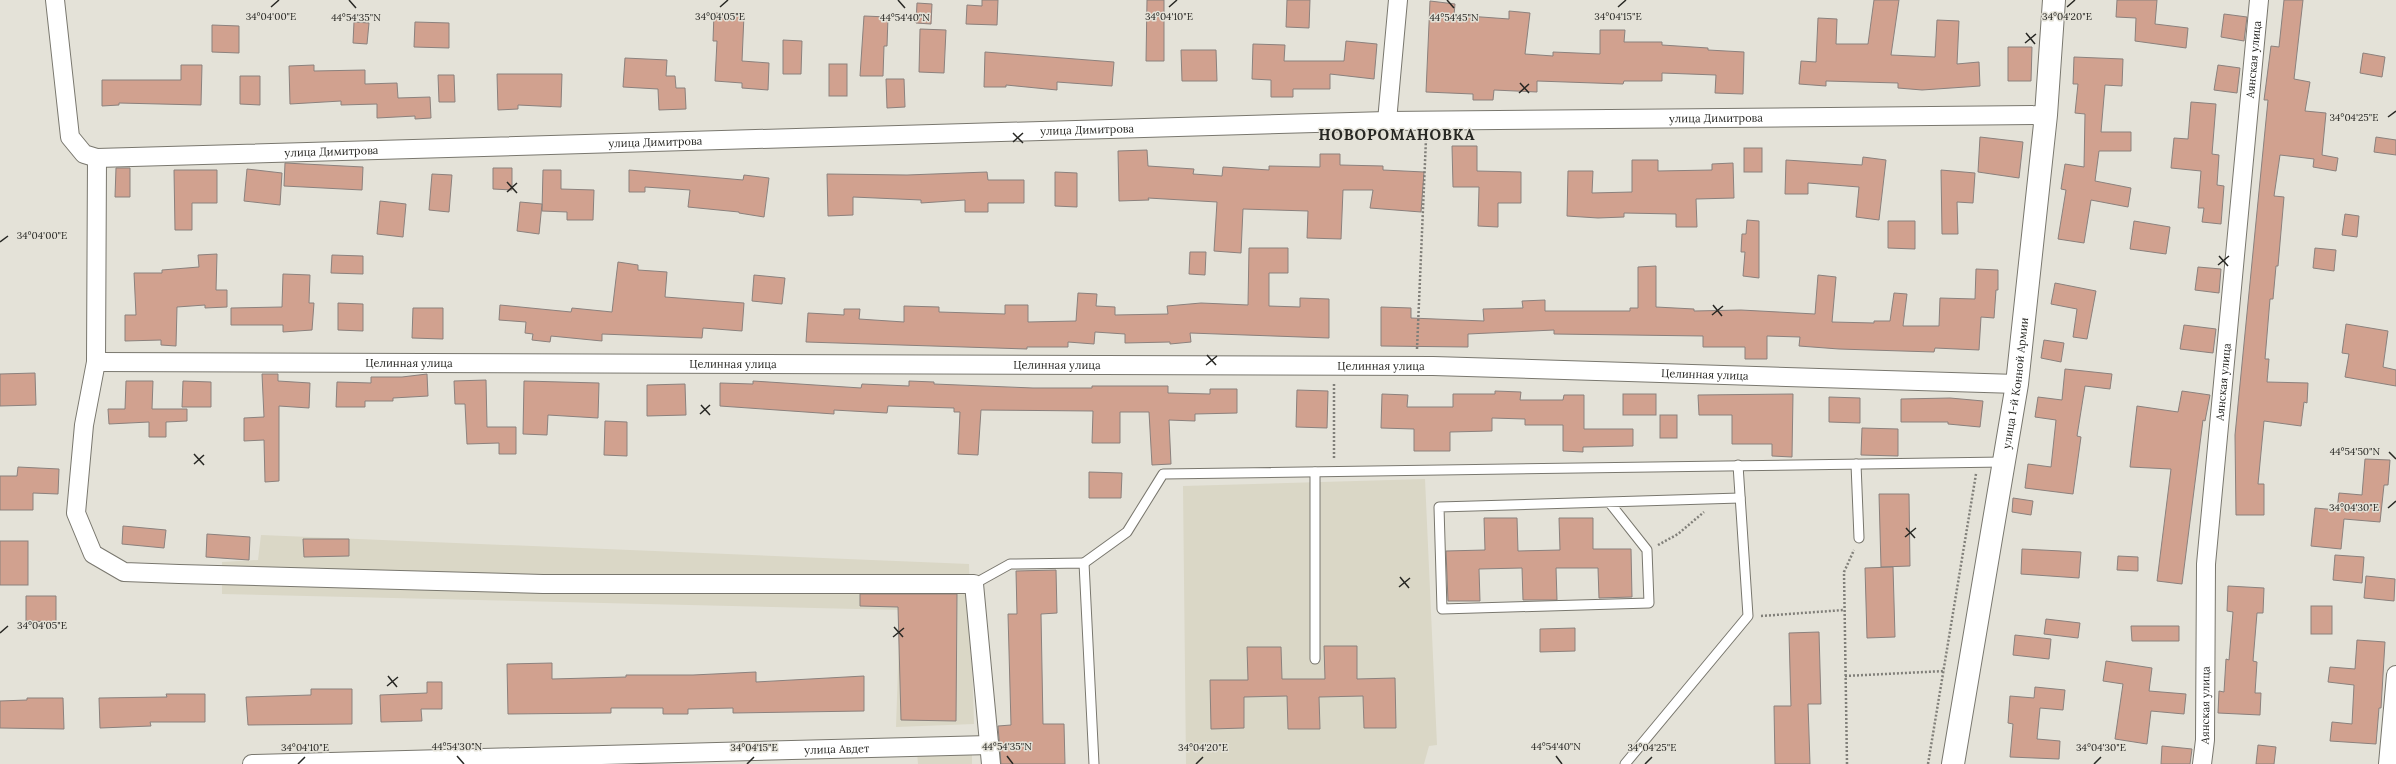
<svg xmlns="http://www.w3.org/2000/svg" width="2396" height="764" font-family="Lora,serif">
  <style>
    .built { fill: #dad7c6 }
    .building { fill: #d1a18f; stroke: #8b817d }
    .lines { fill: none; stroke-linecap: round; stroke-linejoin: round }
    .lane-casing { stroke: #79776e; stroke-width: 11 }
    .street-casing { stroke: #79776e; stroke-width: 20 }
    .secondary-casing { stroke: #79776e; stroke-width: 24 }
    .path { stroke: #807f79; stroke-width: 2.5; stroke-dasharray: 2 2; stroke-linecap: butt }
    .lane { stroke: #fff; stroke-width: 9 }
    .street { stroke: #fff; stroke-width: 18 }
    .secondary { stroke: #fff; stroke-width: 22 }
    .ticks { fill: none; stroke: #272723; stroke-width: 1.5 }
    .labels { text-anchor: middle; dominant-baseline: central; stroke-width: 3; stroke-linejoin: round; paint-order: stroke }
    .street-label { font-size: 11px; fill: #272723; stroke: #e4e2d8 }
    .district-label { font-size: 15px; font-weight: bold; letter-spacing: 1px; fill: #272723; stroke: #e4e2d8 }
    .ticks-label { font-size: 10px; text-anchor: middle; fill: #272723; stroke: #e4e2d8; stroke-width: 3; stroke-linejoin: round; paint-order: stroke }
  </style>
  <rect width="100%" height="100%" fill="#e4e2d8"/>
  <g class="built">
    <path d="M1425 479 1437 745 1429 746 1424 764H1186L1183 486Z"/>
    <path d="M261 535 969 564 974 724 896 727 900 610 222 594V562L258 560Z"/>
    <path d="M972 751V764H918L917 753Z"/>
  </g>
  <g class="building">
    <path d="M982 0H998L997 25 966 24 967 5 982 6Z"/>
    <path d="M1147 0H1164V61H1146Z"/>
    <path d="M1287 0H1310L1309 28 1286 27Z"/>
    <path d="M1874 0H1899L1891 55 1935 57 1937 20 1959 21 1957 64 1979 62 1980 86 1922 90 1898 88V83L1826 81V86L1799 84 1801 61 1816 62 1818 18 1837 19 1836 44H1868Z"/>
    <path d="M2117 0H2157L2155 24 2188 28 2186 48 2135 41 2136 18 2116 17Z"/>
    <path d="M2284 0H2303L2294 79 2310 82 2305 111 2326 113 2322 155 2338 158 2336 171 2313 167 2314 159 2280 155 2274 196 2284 197 2278 266H2276L2273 299H2270L2265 359H2269L2267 382 2308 383 2307 403 2304 402 2301 426 2264 421 2258 484H2264V515H2236L2235 435 2268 100H2264L2271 46 2279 47Z"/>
    <path d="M1430 1 1455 4 1454 15 1509 19V11L1530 13 1525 54 1553 56V52L1600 54V30H1625L1624 42H1662V45L1708 48V50L1744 52 1743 94 1715 93 1716 75 1662 73V81H1624L1623 84 1537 81V92L1494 90 1493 100H1473V94L1426 92Z"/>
    <path d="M917 3 932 4 931 24 916 23Z"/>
    <path d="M714 13 744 15 742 61 769 63 768 90 742 88V83L715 81 717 41H713Z"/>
    <path d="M2224 14 2247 17 2244 41 2221 37Z"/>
    <path d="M864 16 888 17 887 46H884L883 76H860Z"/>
    <path d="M354 22 369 23 367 44 353 43Z"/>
    <path d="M415 22 449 23V48L414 47Z"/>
    <path d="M212 25 239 26V53L212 52Z"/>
    <path d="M920 29 946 30 944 73 919 72Z"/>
    <path d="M783 40 802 41 801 74H783Z"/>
    <path d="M1346 41 1377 44 1374 79 1330 74V89H1293V97H1271V80L1252 79 1253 44 1285 45 1284 61H1344Z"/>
    <path d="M2008 47H2032L2031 81H2008Z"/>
    <path d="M1181 50H1216L1217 81H1182Z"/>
    <path d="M985 52 1114 62 1112 86 1057 82V90L1006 85V87H984Z"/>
    <path d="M2363 53 2385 57 2382 77 2360 73Z"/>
    <path d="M2074 57 2123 59 2122 86 2105 85 2101 132H2131V151H2099L2095 181 2131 188 2128 207 2091 200 2084 243 2058 239 2066 190 2061 189 2065 164 2084 167 2085 114 2075 113 2078 84H2073Z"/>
    <path d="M625 58 667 60 666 76H675L676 88H685L686 109 659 110 658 89 623 87Z"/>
    <rect x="829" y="64" width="18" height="32"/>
    <path d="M181 65H202L201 105 119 103V105L102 106V80H181Z"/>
    <path d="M314 65V71L365 70V84L397 83 398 98 430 97 431 118 415 119V116L377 118V104L341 105V101L290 104 289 66Z"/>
    <path d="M2218 65 2240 68 2237 93 2214 90Z"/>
    <path d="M497 74H562L561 107 518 105V109L498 110Z"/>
    <path d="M438 75H454L455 102H439Z"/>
    <path d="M240 76H260V105L240 104Z"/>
    <path d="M886 79H904L905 107 887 108Z"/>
    <path d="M2191 102 2216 104 2212 154 2219 155 2217 185 2224 186 2221 224 2202 222 2204 208H2198L2201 171 2171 168 2174 138 2188 139Z"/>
    <path d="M1980 137 2023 142 2019 178 1978 172Z"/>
    <path d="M2376 137 2396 140V155L2374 152Z"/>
    <path d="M1452 146H1477V171L1521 172V203H1498V227L1478 226 1479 187H1453Z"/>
    <rect x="1744" y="148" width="18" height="24"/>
    <path d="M1147 150 1148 166 1194 169 1193 174 1222 176 1223 167 1269 170V166L1320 167V154H1340V165L1383 166V170L1424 172 1421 212 1370 208 1373 190H1343L1341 239 1307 238 1308 211 1243 209 1241 253 1214 251 1217 202 1148 198 1149 200 1119 201 1118 151Z"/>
    <path d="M1863 157 1886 160 1879 220 1856 217 1859 187 1808 183V194H1785L1786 160 1862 165Z"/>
    <path d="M1632 160H1658V171L1712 170V164L1733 163 1734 198 1696 199 1697 227H1676V214L1624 213V217L1598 218 1567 216 1568 171H1593L1592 193 1632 192Z"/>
    <path d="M285 163 363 167 362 190 284 186Z"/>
    <path d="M116 168H130V197H115Z"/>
    <path d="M493 168H512V190L493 189Z"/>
    <path d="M247 169 282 173 280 205 244 201Z"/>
    <path d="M174 170H217V203H192V230H175Z"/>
    <path d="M543 170H561V189L594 190 593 220H567V212L542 211Z"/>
    <path d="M629 170 743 180 744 175 769 178 764 217 739 213V212L688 207 690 190 645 187V192H629Z"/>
    <path d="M1941 170 1975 173 1973 203 1957 202 1958 234H1942Z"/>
    <path d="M987 172 988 180H1024V203H988V212H965V200L921 203V200L853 197V215L828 216 827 174 907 175Z"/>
    <path d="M1055 172 1077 173V207L1055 206Z"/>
    <path d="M432 174 452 175 449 212 429 210Z"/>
    <path d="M380 201 406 204 403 237 377 234Z"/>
    <path d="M520 202 542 204 539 234 517 231Z"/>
    <path d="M2345 214 2359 216 2357 237 2342 235Z"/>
    <path d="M1747 220 1759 221V278L1743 276 1745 252H1741L1742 234H1746Z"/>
    <path d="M1888 221H1915V249L1888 248Z"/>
    <path d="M2134 221 2170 227 2166 254 2130 249Z"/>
    <path d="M1249 248H1288V273H1269V306L1300 307V298L1329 299V338L1190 333 1191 342 1170 344V342L1125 343V334L1095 332 1094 344 1068 342V347H1027V349L806 342 808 313 844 315V309H860L859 319 904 322V306L939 307V312L1005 314V305H1028V322L1076 321 1078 293 1097 294 1096 306 1115 307V315L1168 314 1167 306 1201 303 1248 305Z"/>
    <path d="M2315 248 2336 250 2334 271 2313 268Z"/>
    <path d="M1190 252H1206L1205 275 1189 274Z"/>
    <path d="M217 254 216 290H227V307L205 308V305L177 307 176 346 161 345V340L125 341V315H136L134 273H162V270L199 267 198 255Z"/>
    <path d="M332 255 363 256V274L331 273Z"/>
    <path d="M618 262 638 265V270L667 272 665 297 744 303 742 331 703 328 702 338 602 334V341L551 336 550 342 532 340 533 334 525 333 526 322 499 320 500 305 571 312 572 308 612 312Z"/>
    <path d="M1656 266V307L1694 309V311L1741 310 1815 314 1818 275 1836 277 1832 322 1874 323V321H1890L1894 293 1907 294 1903 326H1939L1940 298 1975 299 1976 269 1998 270V290H1996L1994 318 1981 317 1979 350 1935 348 1934 352 1839 349 1799 346 1800 337 1767 336V359H1745V347H1703V336L1554 334V330L1468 334V347L1381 346V307L1411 308V318L1484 321 1483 309 1523 308 1522 301 1545 300V311H1630V308H1638V267Z"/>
    <path d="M2198 267 2221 269 2219 293 2195 290Z"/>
    <path d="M283 274 310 275 309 303H314L312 330 283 332V325H231V308L282 307Z"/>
    <path d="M754 275 785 278 782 304 752 301Z"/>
    <path d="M2055 283 2096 291 2087 339 2073 337 2077 309 2051 304Z"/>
    <path d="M338 303 363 304V331L338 330Z"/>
    <path d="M413 308H443V339L412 338Z"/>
    <path d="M2346 324 2388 331 2383 367 2396 370V386L2345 377 2349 354 2342 353Z"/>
    <path d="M2184 325 2216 329 2213 353 2180 349Z"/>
    <path d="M2044 340 2064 343 2061 362 2041 358Z"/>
    <path d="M2065 369 2112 374 2110 389 2085 386 2077 436 2081 437 2073 494 2025 488 2028 464 2051 467 2056 420 2035 417 2038 397 2062 400Z"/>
    <path d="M35 373 36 405 0 406V374Z"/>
    <path d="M262 374H278V381L310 383 309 408 279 406V481L265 482 264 440 244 441V418L264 417Z"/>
    <path d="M427 374 428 396 393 398V401H365V407H336L337 382 371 383V377H402Z"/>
    <path d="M486 380 487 427H516V454H499V443L467 444 465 404H455L454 381Z"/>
    <path d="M126 381H153L152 409H187V421L166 422V437H149V422L109 424 108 409H125Z"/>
    <path d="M183 381 211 382V407H182Z"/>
    <path d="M524 381 599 383 598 418 548 415 547 435 523 434Z"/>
    <path d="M753 381 861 388 862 384 909 386V381L934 382V384L1033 388H1092V386H1168V393L1210 394V389H1237V413L1195 414V421L1169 420 1171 464 1152 465 1149 412H1120V443H1092L1093 411 981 410 978 455 958 454 960 412H954V408L888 406 887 413 834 410V414L720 406V383L753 384Z"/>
    <path d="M685 384 686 415 647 416V385Z"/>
    <path d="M1297 390 1328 391 1327 428 1296 427Z"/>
    <path d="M1495 391 1521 392 1520 400H1563L1564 395H1584V429H1633V446L1583 447V452L1563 451V425H1525V419L1492 418V431L1450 432V451H1414V429L1381 428 1382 394 1408 395 1407 407H1453V394H1495Z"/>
    <path d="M2182 391 2210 395 2205 421 2203 420 2182 584 2157 581 2171 469 2130 467 2137 406 2178 412Z"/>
    <rect x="1623" y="394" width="33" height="21"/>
    <path d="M1793 394 1792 457 1772 456V444H1732V415H1699L1698 395Z"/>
    <path d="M1829 397 1860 398V423L1829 422Z"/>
    <path d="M1950 398 1983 401 1980 427 1948 424V422H1901V399Z"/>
    <rect x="1660" y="415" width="17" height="23"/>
    <path d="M605 421 627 422V456L604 455Z"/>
    <path d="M1862 428 1898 429V456L1861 455Z"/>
    <path d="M2365 459 2390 460 2388 485H2384L2380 522 2344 519 2341 549 2311 546 2315 508 2337 510 2339 493 2362 495Z"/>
    <path d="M18 467 59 469 58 494 33 493V510H0V476H17Z"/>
    <path d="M1089 472 1122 473 1121 498H1089Z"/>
    <path d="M1879 494H1909L1910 566 1881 567Z"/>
    <path d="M2013 498 2033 501 2031 515 2012 512Z"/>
    <path d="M1484 518H1517L1518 551 1560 550 1559 518H1593V549H1631L1632 597 1599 598 1598 568H1556L1557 600H1523L1522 568 1479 569 1480 601H1448L1446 551 1485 550Z"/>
    <path d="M123 526 166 530 164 548 122 544Z"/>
    <path d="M207 534 250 537 249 560 206 557Z"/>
    <path d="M303 539H349V556L304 557Z"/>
    <rect x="0" y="541" width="28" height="44"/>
    <path d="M2022 549 2081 552 2079 578 2021 574Z"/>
    <path d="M2335 555 2364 557 2362 583 2333 580Z"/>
    <path d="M2118 556 2138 557V571L2117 570Z"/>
    <path d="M1893 567 1895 637 1867 638 1865 568Z"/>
    <path d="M1056 570 1057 613 1041 614 1043 724H1064L1065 764H1001L998 726 1011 725 1008 614H1017L1016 571Z"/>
    <path d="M2366 576 2395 579 2394 601 2364 598Z"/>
    <path d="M2228 586 2264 588 2263 613H2257L2253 661 2257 662 2255 693H2261L2260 715 2218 713 2219 691 2224 692 2226 659 2229 660 2233 612 2227 611Z"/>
    <path d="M860 594H957L956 721 901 720 898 607 860 606Z"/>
    <path d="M26 596H56V622L26 621Z"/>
    <rect x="2311" y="606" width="21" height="28"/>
    <path d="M2046 619 2080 623 2078 638 2044 634Z"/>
    <path d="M2131 626H2179V641H2132Z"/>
    <path d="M1575 628V651L1540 652V629Z"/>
    <path d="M1819 632 1821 704H1808L1810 764H1775L1774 706H1791L1789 633Z"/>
    <path d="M2015 635 2051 639 2049 659 2013 655Z"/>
    <path d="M2357 640 2385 642 2381 708H2379L2376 744 2330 741 2332 722 2352 724 2354 685 2328 682 2330 667 2355 669Z"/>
    <path d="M1324 646H1357V679L1395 678 1396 728H1364L1363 696 1319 697 1320 729H1288L1287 696 1244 697V728L1211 729 1210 680H1248L1247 647H1281L1282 679H1325Z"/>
    <path d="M2106 661 2152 668 2149 691 2186 694 2184 714 2151 711 2147 744 2115 739 2123 684 2103 681Z"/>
    <path d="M552 663V679L626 677V675H693L756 672V682L864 676V711L733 713V708L688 709V714H663V708H611V713L508 714 507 664Z"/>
    <path d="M427 682H442V709H421L422 721 381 722 380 695 427 693Z"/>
    <path d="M2035 687 2065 690 2063 710 2040 708 2037 739 2060 741 2059 759 2010 757 2013 724 2008 723 2010 696 2034 698Z"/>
    <path d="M311 689H352V724L248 725 246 697 311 695Z"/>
    <path d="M166 694H205V722H150L151 726 100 728 99 698 167 697Z"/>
    <path d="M27 698H63L64 729 0 728V701L27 700Z"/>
    <path d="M2258 745 2276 747 2274 764H2256Z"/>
    <path d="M2162 746 2192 749 2190 764H2161Z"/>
  </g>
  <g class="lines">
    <defs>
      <g id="lane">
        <path d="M1856 464 1859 538"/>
        <path d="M1609 502 1647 550 1649 603 1442 609 1439 507 1740 498"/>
        <path d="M1084 563 1127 532 1163 474 2004 462"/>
        <path d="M974 584 1010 564 1084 563 1094 764"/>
        <path d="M1315 659V472"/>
        <path d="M1625 764 1748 616 1738 465"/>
      </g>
      <g id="street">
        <path id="s1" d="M55 0 70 137 84 154 97 158 1387 121 2046 115"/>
        <path d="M1387 121 1398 0"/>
        <path d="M97 158 96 362 84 425 76 513 93 554 124 572 179 574 543 584H974L991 764"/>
        <path id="s2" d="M96 362 1433 366 2017 384"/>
        <path id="s3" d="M252 764 990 745"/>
        <path id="s4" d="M2202 764 2205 740 2206 564 2259 0"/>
        <path d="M2388 764 2396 675"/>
      </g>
      <g id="secondary">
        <path id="s5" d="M1953 764 2017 384 2046 115 2054 0"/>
      </g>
    </defs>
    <use href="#lane" class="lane-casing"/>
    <use href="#street" class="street-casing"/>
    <use href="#secondary" class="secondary-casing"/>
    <g class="path">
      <path d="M1417 349 1426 139"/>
      <path d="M1334 384V459"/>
      <path d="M1658 545 1678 534 1704 512"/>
      <path d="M1761 616 1844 610"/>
      <path d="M1845 676 1945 671"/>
      <path d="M1847 764 1844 572 1854 550"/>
      <path d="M1928 764 1976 474"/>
    </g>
    <use href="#lane" class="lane"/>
    <use href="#street" class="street"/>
    <use href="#secondary" class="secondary"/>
  </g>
  <path class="ticks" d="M349 0 356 8M898 0 905 8M1447 0 1454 8M271 7 279 0M720 7 728 0M1169 7 1177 0M1618 7 1626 0M2067 7 2075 0M2026 33 2035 44M2025 43 2036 34M1520 83 1529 93M1519 93 1529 84M2388 117 2396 111M1013 133 1023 143M1013 142 1023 133M507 182 517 193M507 192 517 183M0 242 8 236M2219 256 2228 266M2218 265 2229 256M1713 305 1722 316M1712 315 1723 306M1207 355 1216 365M1206 365 1217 356M701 405 710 415M700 414 710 405M2389 452 2396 459M194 454 204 465M194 464 204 455M2388 508 2396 501M1906 528 1915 538M1905 537 1916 528M1400 577 1409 588M1399 587 1410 578M894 627 903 637M0 633 8 626M893 637 904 628M388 676 397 687M387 686 398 677M457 756 464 764M1007 756 1013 764M1556 756 1562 764M298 764 305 757M747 764 754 757M1196 764 1203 757M1645 764 1652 757M2094 764 2101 757"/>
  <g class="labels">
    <g class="street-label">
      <text stroke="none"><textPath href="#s4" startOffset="707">Аянская улица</textPath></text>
      <text stroke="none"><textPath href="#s1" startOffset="1793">улица Димитрова</textPath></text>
      <text stroke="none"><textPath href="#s1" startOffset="1164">улица Димитрова</textPath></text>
      <text stroke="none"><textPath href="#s1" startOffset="732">улица Димитрова</textPath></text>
      <text stroke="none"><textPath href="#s1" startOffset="408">улица Димитрова</textPath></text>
      <text stroke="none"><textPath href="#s2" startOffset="313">Целинная улица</textPath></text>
      <text stroke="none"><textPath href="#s2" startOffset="637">Целинная улица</textPath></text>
      <text stroke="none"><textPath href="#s2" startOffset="961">Целинная улица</textPath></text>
      <text stroke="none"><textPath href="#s2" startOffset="1285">Целинная улица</textPath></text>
      <text stroke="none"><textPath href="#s2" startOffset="1609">Целинная улица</textPath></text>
      <text stroke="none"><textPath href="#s4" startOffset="383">Аянская улица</textPath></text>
      <text stroke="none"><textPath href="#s5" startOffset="386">улица 1-й Конной Армии</textPath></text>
      <text stroke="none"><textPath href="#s4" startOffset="59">Аянская улица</textPath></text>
      <text stroke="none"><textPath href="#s3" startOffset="585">улица Авдет</textPath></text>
    </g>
    <g class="district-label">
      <text x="1397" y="134">НОВОРОМАНОВКА</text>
    </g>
  </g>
  <g class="ticks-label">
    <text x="271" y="20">34°04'00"E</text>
    <text x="720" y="20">34°04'05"E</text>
    <text x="1169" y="20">34°04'10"E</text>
    <text x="1618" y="20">34°04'15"E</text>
    <text x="2067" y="20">34°04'20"E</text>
    <text x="356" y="21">44°54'35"N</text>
    <text x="905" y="21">44°54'40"N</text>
    <text x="1454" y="21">44°54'45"N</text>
    <text x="2354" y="121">34°04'25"E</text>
    <text x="42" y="239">34°04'00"E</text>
    <text x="2355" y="455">44°54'50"N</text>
    <text x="2354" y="511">34°04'30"E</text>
    <text x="42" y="629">34°04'05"E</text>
    <text x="457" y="750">44°54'30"N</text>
    <text x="1007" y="750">44°54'35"N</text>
    <text x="1556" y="750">44°54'40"N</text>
    <text x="305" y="751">34°04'10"E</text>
    <text x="754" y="751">34°04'15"E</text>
    <text x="1203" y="751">34°04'20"E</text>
    <text x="1652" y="751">34°04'25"E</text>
    <text x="2101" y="751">34°04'30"E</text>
  </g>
</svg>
